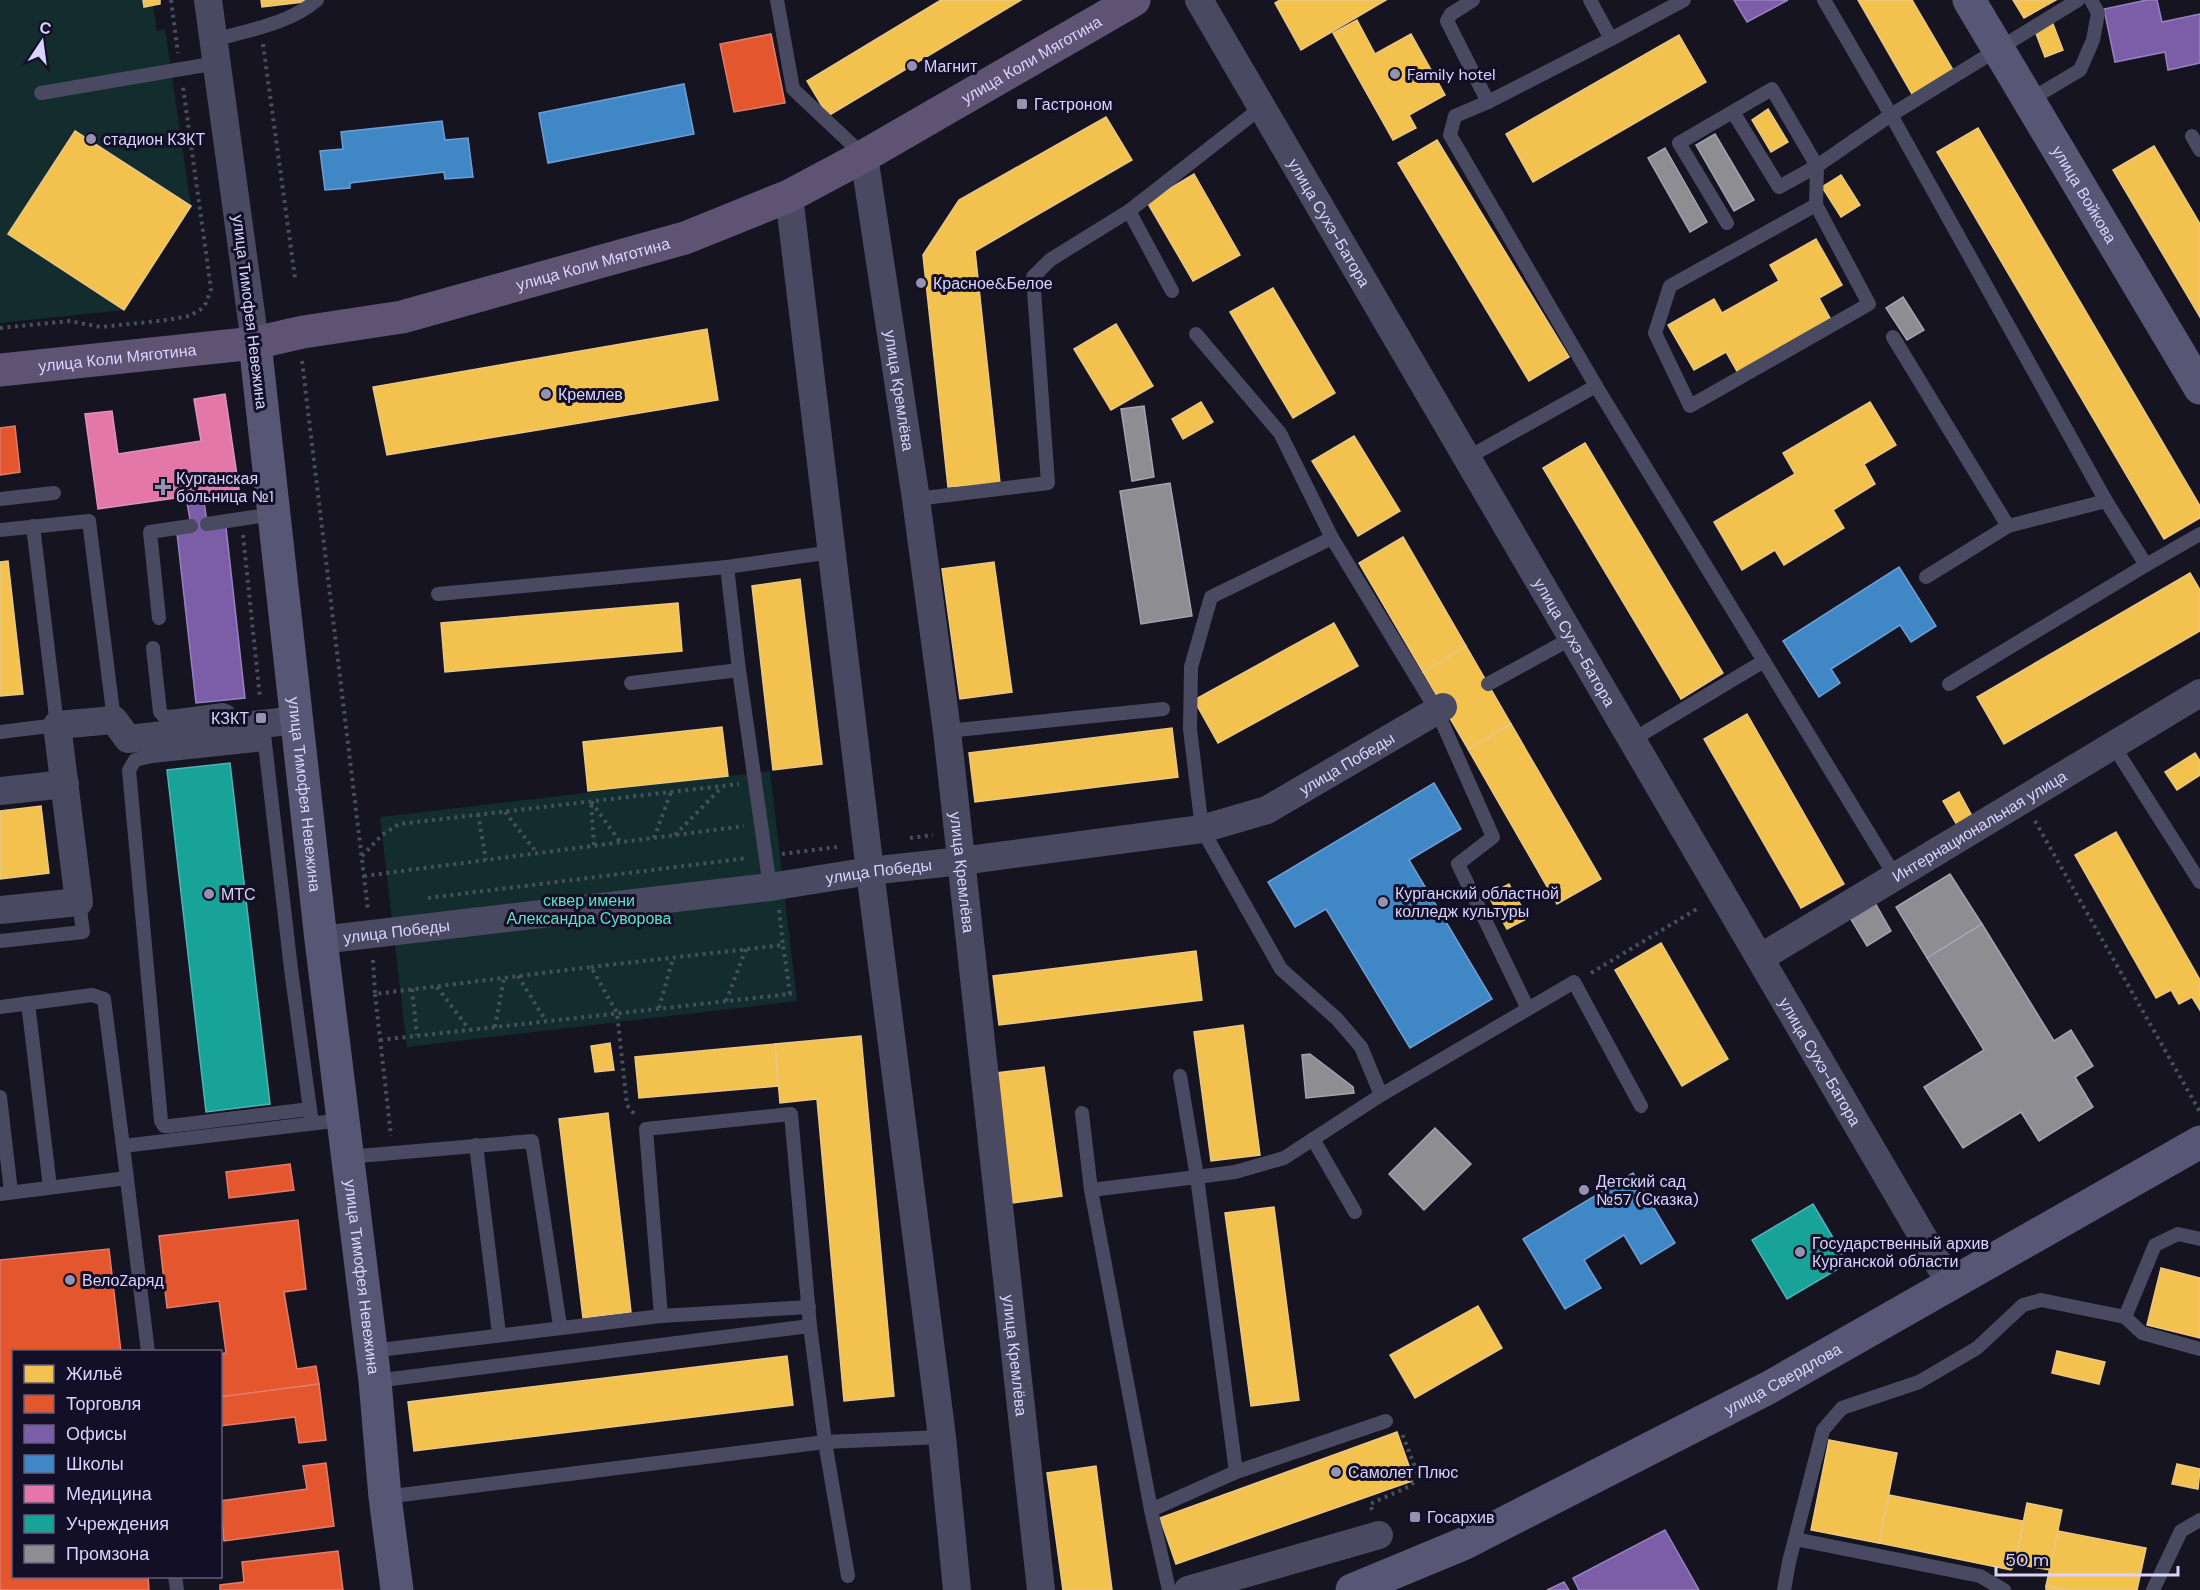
<svg xmlns="http://www.w3.org/2000/svg" width="2200" height="1590" font-family="'DM Sans',sans-serif">
  <style>
    .green { fill: #132c2d }
    .homes { fill: #f2c14e; stroke: #eac783; stroke-width: 1.5 }
    .shops { fill: #e4572e; stroke: #e17c6d; stroke-width: 1.5 }
    .offices { fill: #7b5ea7; stroke: #9781c1; stroke-width: 1.5 }
    .schools { fill: #3f88c5; stroke: #6d9fd6; stroke-width: 1.5 }
    .health { fill: #e377a8; stroke: #e093c2; stroke-width: 1.5 }
    .public { fill: #17a398; stroke: #51b2b7; stroke-width: 1.5 }
    .industry { fill: #8d8d92; stroke: #a4a2b3; stroke-width: 1.5 }
    .lines { fill: none; stroke-linecap: round; stroke-linejoin: round }
    .path { stroke: #44505f; stroke-width: 4; stroke-dasharray: 3 4.5; stroke-linecap: butt }
    .lane { stroke: #4a4962; stroke-width: 14 }
    .street { stroke: #4a4962; stroke-width: 28 }
    .secondary { stroke: #575674; stroke-width: 33 }
    .primary { stroke: #5e5373; stroke-width: 33 }
    .poi-dot { fill: #9591b1; stroke: #130f26; stroke-width: 2 }
    .labels { text-anchor: middle; dominant-baseline: central; stroke-width: 6; stroke-linejoin: round; paint-order: stroke }
    .street-label { font-size: 16px; fill: #d9d4ff; stroke: #130f26 }
    .poi-label { font-size: 16px; fill: #d9d4ff; stroke: #130f26; text-anchor: start }
    .park-label { font-size: 16px; fill: #5fe0c0; stroke: #130f26 }
  </style>
  <rect width="100%" height="100%" fill="#161421"/>
  <g class="green">
    <path d="M0 0H143L144 7 153 5 157 31 165 29 191 206 124 310 0 323Z"/>
    <path d="M770 771 797 1001 407 1047 380 817Z"/>
  </g>
  <g class="homes">
    <path d="M143 0H160V4L144 7Z"/>
    <path d="M261 0H312L313 1 262 7Z"/>
    <path d="M941 0H1021L828 116 807 81Z"/>
    <path d="M1280 0H1386L1301 50 1275 3Z"/>
    <path d="M1858 0H1912L1953 70 1912 94Z"/>
    <path d="M2013 0H2056L2024 18Z"/>
    <path d="M1357 20 1375 54 1411 34 1445 95 1409 115 1416 128 1393 140 1333 33Z"/>
    <path d="M2053 24 2063 50 2045 57 2035 31Z"/>
    <path d="M1679 35 1706 82 1533 182 1506 134Z"/>
    <path d="M1768 109 1788 142 1771 152 1752 120Z"/>
    <path d="M1106 117 1132 160 975 251 1000 483 948 487 923 255 959 200Z"/>
    <path d="M1978 128 2200 506V518L2164 539 1937 152Z"/>
    <path d="M75 131 191 206 124 310 8 234Z"/>
    <path d="M1437 140 1569 357 1529 381 1398 163Z"/>
    <path d="M2154 146 2200 224V317L2113 170Z"/>
    <path d="M1194 174 1240 255 1193 281 1147 202Z"/>
    <path d="M1841 175 1860 205 1841 217 1822 187Z"/>
    <path d="M1816 239 1842 285 1819 298 1831 320 1738 373 1726 352 1694 370 1668 325 1714 299 1722 313 1779 281 1770 265Z"/>
    <path d="M1273 288 1335 393 1293 418 1230 312Z"/>
    <path d="M1116 324 1153 386 1111 410 1074 349Z"/>
    <path d="M707 329 718 400 387 455 373 387Z"/>
    <path d="M1201 402 1213 422 1183 439 1172 419Z"/>
    <path d="M1870 402 1896 445 1864 464 1875 484 1833 510 1844 528 1784 565 1775 550 1742 570 1714 522 1795 474 1783 453Z"/>
    <path d="M1354 436 1400 511 1358 536 1312 461Z"/>
    <path d="M1585 443 1723 673 1681 699 1543 468Z"/>
    <path d="M1403 537 1466 646 1423 672 1359 563Z"/>
    <path d="M8 561 23 694 0 696V562Z"/>
    <path d="M994 562 1012 692 960 699 942 569Z"/>
    <path d="M2190 573 2200 590V631L2004 744 1977 697Z"/>
    <path d="M800 579 822 764 773 770 752 586Z"/>
    <path d="M678 603 682 651 445 672 441 623Z"/>
    <path d="M1334 623 1358 666 1218 743 1194 700Z"/>
    <path d="M1466 646 1511 724 1468 749 1423 672Z"/>
    <path d="M1747 714 1844 884 1801 908 1704 739Z"/>
    <path d="M1511 724 1601 879 1557 904 1468 749Z"/>
    <path d="M722 727 728 776 588 791 583 742Z"/>
    <path d="M1172 728 1178 777 975 802 969 753Z"/>
    <path d="M2195 753 2200 761V775L2177 790 2165 772Z"/>
    <path d="M1959 792 1972 816 1957 825 1943 801Z"/>
    <path d="M41 806 49 873 0 879V811Z"/>
    <path d="M2116 832 2200 980V1010L2192 997 2179 1004 2171 990 2156 998 2075 855Z"/>
    <path d="M1509 884 1528 918 1507 929 1488 895Z"/>
    <path d="M1661 943 1728 1059 1682 1086 1615 970Z"/>
    <path d="M1196 951 1202 1000 999 1025 993 976Z"/>
    <path d="M1243 1025 1260 1155 1211 1161 1194 1032Z"/>
    <path d="M861 1036 894 1396 844 1401 817 1099 780 1103 775 1044Z"/>
    <path d="M610 1043 614 1070 595 1072 591 1046Z"/>
    <path d="M775 1044 778 1086 639 1098 635 1057Z"/>
    <path d="M1044 1067 1062 1196 1013 1203 996 1073Z"/>
    <path d="M608 1113 631 1312 583 1318 559 1119Z"/>
    <path d="M1274 1207 1299 1400 1251 1406 1225 1213Z"/>
    <path d="M2161 1268 2200 1278V1338L2147 1325Z"/>
    <path d="M1478 1306 1502 1348 1415 1398 1390 1355Z"/>
    <path d="M2057 1351 2105 1362 2099 1384 2052 1373Z"/>
    <path d="M787 1356 793 1405 414 1451 408 1402Z"/>
    <path d="M1397 1432 1409 1466 1412 1481 1176 1564 1160 1518Z"/>
    <path d="M1829 1440 1897 1453 1879 1543 1811 1530Z"/>
    <path d="M2177 1464 2200 1469 2198 1489 2172 1484Z"/>
    <path d="M1096 1466 1112 1590H1063L1047 1473Z"/>
    <path d="M1889 1495 2023 1521 2015 1564 2011 1570 1879 1543Z"/>
    <path d="M2027 1503 2062 1510 2050 1570 2015 1564Z"/>
    <path d="M2058 1531 2146 1548 2137 1590H2067L2046 1586Z"/>
    <path d="M2046 1586 2067 1590H2046Z"/>
  </g>
  <g class="shops">
    <path d="M771 34 785 103 734 112 720 44Z"/>
    <path d="M15 426 20 472 0 475V428Z"/>
    <path d="M290 1164 294 1190 229 1198 226 1172Z"/>
    <path d="M298 1220 306 1289 284 1292 297 1369 316 1366 319 1384 220 1397V1354L226 1353 219 1301 167 1308 159 1236Z"/>
    <path d="M109 1249 121 1352H14V1576H148L149 1590H0V1260Z"/>
    <path d="M319 1384 326 1440 299 1443 295 1417 220 1426V1397Z"/>
    <path d="M326 1463 334 1526 224 1541 220 1501 307 1489 303 1466Z"/>
    <path d="M338 1551 343 1590H220V1585L244 1582 242 1562Z"/>
  </g>
  <g class="offices">
    <path d="M1734 0H1788L1747 22Z"/>
    <path d="M2147 0H2157L2162 22 2200 14V63L2168 70 2165 52 2115 62 2104 9Z"/>
    <path d="M203 494 208 530 226 527 245 698 196 703 177 533 192 531 186 497Z"/>
    <path d="M1665 1530 1699 1590H1579L1573 1578Z"/>
    <path d="M1564 1582 1569 1590H1547Z"/>
  </g>
  <g class="schools">
    <path d="M684 84 694 134 548 163 539 113Z"/>
    <path d="M442 121 445 140 468 138 473 177 445 179 444 172 350 183V188L325 190 320 151 343 149 341 132Z"/>
    <path d="M1899 567 1936 626 1911 642 1900 625 1831 669 1840 683 1819 697 1783 641Z"/>
    <path d="M1434 783 1461 829 1409 860 1492 999 1410 1048 1326 909 1295 927 1268 882Z"/>
    <path d="M1633 1173 1675 1243 1641 1264 1624 1235 1584 1260 1601 1288 1565 1309 1523 1239Z"/>
  </g>
  <path class="health" d="M225 394 239 489 98 509 85 414 112 411 118 454 201 441 194 399Z"/>
  <g class="public">
    <path d="M230 763 270 1104 206 1112 167 770Z"/>
    <path d="M1813 1204 1848 1263 1787 1299 1752 1240Z"/>
  </g>
  <g class="industry">
    <path d="M1715 134 1754 200 1734 211 1696 145Z"/>
    <path d="M1665 148 1707 222 1690 232 1648 158Z"/>
    <path d="M1903 297 1924 330 1907 340 1886 308Z"/>
    <path d="M1144 406 1154 477 1132 481 1121 409Z"/>
    <path d="M1170 483 1192 616 1141 624 1120 491Z"/>
    <path d="M1950 874 1982 924 1927 958 1896 907Z"/>
    <path d="M1874 901 1891 931 1867 946 1849 916Z"/>
    <path d="M1982 924 2054 1041 2071 1030 2093 1066 2075 1077 2093 1107 2039 1141 2021 1112 1963 1148 1924 1087 1984 1050 1927 958Z"/>
    <path d="M1310 1054 1353 1087 1354 1093 1306 1098 1302 1055Z"/>
    <path d="M1435 1128 1471 1164 1424 1210 1389 1174Z"/>
  </g>
  <g class="lines">
    <g class="path">
      <path d="M171 0 178 53"/>
      <path d="M263 44 295 278"/>
      <path d="M0 328 69 321 101 327 167 320 189 316 200 310 206 303 211 289 183 87"/>
      <path d="M302 361 368 910"/>
      <path d="M243 535 260 698"/>
      <path d="M505 812 537 853"/>
      <path d="M478 814 486 860"/>
      <path d="M2035 821 2200 1112"/>
      <path d="M675 835 722 787"/>
      <path d="M654 838 671 792"/>
      <path d="M910 838 933 835"/>
      <path d="M594 845 591 801 620 842"/>
      <path d="M782 854 837 847"/>
      <path d="M362 856 382 835 399 824 739 784"/>
      <path d="M364 876 744 826"/>
      <path d="M428 898 748 858"/>
      <path d="M779 910 783 945"/>
      <path d="M373 960 375 994 591 967 617 1013 627 1105 635 1115"/>
      <path d="M1591 973 1700 907"/>
      <path d="M518 976 546 1021"/>
      <path d="M437 987 469 1029"/>
      <path d="M412 989 417 1035"/>
      <path d="M375 994 391 1136"/>
      <path d="M726 1001 746 949"/>
      <path d="M659 1008 673 958"/>
      <path d="M495 1027 504 978"/>
      <path d="M380 1040 790 994 783 945 591 967"/>
      <path d="M1372 1510 1370 1504 1410 1486 1419 1477 1401 1431"/>
    </g>
    <g class="lane">
      <path d="M777 0 793 89 863 155"/>
      <path d="M1473 0 1451 14 1447 21 1488 102"/>
      <path d="M1590 0 1611 39 1684 0"/>
      <path d="M1824 0 1891 115 2106 501 2146 565 2200 534"/>
      <path d="M1611 39 1488 102 1455 116 1450 135 1596 386 1895 876"/>
      <path d="M214 40C249 30 289 24 317 0"/>
      <path d="M41 93 217 63"/>
      <path d="M2028 101 2080 70 2093 40 2098 13 2091 0"/>
      <path d="M2192 136 2200 150"/>
      <path d="M1816 205 1670 286 1655 333 1690 406 1869 304 1816 205 1817 166 1891 115 2078 0"/>
      <path d="M1129 211 1172 291"/>
      <path d="M1727 223 1679 143 1772 89 1817 166 1779 187 1733 112"/>
      <path d="M1196 334 1280 433 1332 538"/>
      <path d="M1893 337 2008 526"/>
      <path d="M1467 458 1596 386"/>
      <path d="M0 499 54 493"/>
      <path d="M916 499 1048 483 1033 277 1050 260 1129 211 1262 107"/>
      <path d="M207 524 274 514"/>
      <path d="M0 530 89 521 114 720"/>
      <path d="M727 567 739 670 770 887"/>
      <path d="M1926 577 2008 526 2106 501"/>
      <path d="M438 594 727 567 832 552"/>
      <path d="M159 618 150 532 191 526"/>
      <path d="M153 648 160 712 164 716 170 717 223 710 228 712 236 727"/>
      <path d="M631 683 739 670"/>
      <path d="M1488 684 1572 638"/>
      <path d="M1949 684 2146 565"/>
      <path d="M947 731 1163 709"/>
      <path d="M0 732 57 725 33 526"/>
      <path d="M264 735 291 969 311 1117"/>
      <path d="M1632 740 1764 661"/>
      <path d="M265 744 152 756 135 760 129 770 161 1121 164 1126H170L310 1109"/>
      <path d="M2113 745 2200 882"/>
      <path d="M0 941 83 932 79 902"/>
      <path d="M28 1003 50 1187"/>
      <path d="M0 1007 92 995 104 999 123 1146"/>
      <path d="M1528 1009 1458 864 1493 837 1437 711 1332 538 1211 597 1191 667 1190 729 1202 829 1281 969 1337 1019 1361 1047 1381 1095 1574 982 1641 1106"/>
      <path d="M1180 1076 1197 1177 1235 1172 1284 1158 1381 1095"/>
      <path d="M0 1097 11 1192"/>
      <path d="M1082 1113 1091 1190 1151 1510"/>
      <path d="M1313 1139 1355 1212"/>
      <path d="M476 1145 499 1334"/>
      <path d="M347 1157 532 1141 560 1326"/>
      <path d="M1091 1190 1197 1177 1236 1472"/>
      <path d="M0 1194 127 1178"/>
      <path d="M2200 1239 2178 1234 2155 1245 2125 1317 2142 1333 2200 1349"/>
      <path d="M810 1326 825 1442 848 1576"/>
      <path d="M371 1351 661 1316 809 1307"/>
      <path d="M148 1352 123 1146 342 1120"/>
      <path d="M375 1381 810 1326 791 1114 646 1129 661 1316"/>
      <path d="M385 1497 825 1442 942 1437"/>
      <path d="M1795 1539 1980 1576 2004 1590"/>
      <path d="M175 1576 177 1590"/>
      <path d="M1169 1590 1151 1510 1236 1472 1386 1421"/>
      <path d="M1784 1590 1789 1562 1823 1430 1842 1408 1919 1382 1977 1348 2023 1305 2041 1300 2125 1317"/>
      <path d="M2153 1590 2181 1531 2200 1520"/>
    </g>
    <g class="street">
      <path d="M208 0 255 343"/>
      <path id="s1" d="M1199 0 1951 1285"/>
      <path id="s2" d="M864 156 916 499 947 731 1041 1590"/>
      <path d="M789 196 870 871 942 1437 957 1590"/>
      <path d="M0 791 65 784"/>
      <path d="M0 910 79 902 57 725 114 720 128 739 297 720"/>
      <path id="s3" d="M321 940 770 887 870 871 961 861 1202 829 1267 810 1443 707"/>
      <path id="s4" d="M1760 958 2200 693"/>
      <path d="M1188 1590 1379 1535"/>
    </g>
    <g class="secondary">
      <path id="s5" d="M1969 0 2200 388"/>
      <path id="s6" d="M255 343 321 940 375 1381 385 1497 397 1590"/>
      <path id="s7" d="M1352 1590 1463 1544 1768 1388 2200 1142"/>
    </g>
    <path class="primary" id="s8" d="M0 370 255 343 303 332 402 317 685 238 789 196 864 156 1134 0"/>
  </g>
  <g class="poi-dot">
    <circle cx="912" cy="66" r="6"/>
    <circle cx="1395" cy="74" r="6"/>
    <rect x="1016" y="98" width="12" height="12" rx="3"/>
    <circle cx="91" cy="139" r="6"/>
    <circle cx="921" cy="283" r="6"/>
    <circle cx="546" cy="394" r="6"/>
    <path d="M160 478h6v6h6v6h-6v6h-6v-6h-6v-6h6z"/>
    <rect x="255" y="712" width="12" height="12" rx="3"/>
    <circle cx="209" cy="894" r="6"/>
    <circle cx="1383" cy="902" r="6"/>
    <circle cx="1584" cy="1190" r="6"/>
    <circle cx="1800" cy="1252" r="6"/>
    <circle cx="70" cy="1280" r="6"/>
    <circle cx="1336" cy="1472" r="6"/>
    <rect x="1409" y="1511" width="12" height="12" rx="3"/>
  </g>
  <g class="labels">
    <g class="street-label">
      <text stroke="none"><textPath href="#s8" startOffset="1090">улица Коли Мяготина</textPath></text>
      <text stroke="none"><textPath href="#s5" startOffset="226">улица Войкова</textPath></text>
      <text stroke="none"><textPath href="#s1" startOffset="258">улица Сухэ-Батора</textPath></text>
      <text stroke="none"><textPath href="#s8" startOffset="604">улица Коли Мяготина</textPath></text>
      <text transform="translate(250 312) rotate(83)">улица Тимофея Невежина</text>
      <text stroke="none"><textPath href="#s8" startOffset="118">улица Коли Мяготина</textPath></text>
      <text stroke="none"><textPath href="#s2" startOffset="237">улица Кремлёва</textPath></text>
      <text stroke="none"><textPath href="#s1" startOffset="744">улица Сухэ-Батора</textPath></text>
      <text stroke="none"><textPath href="#s3" startOffset="1048">улица Победы</textPath></text>
      <text stroke="none"><textPath href="#s6" startOffset="454">улица Тимофея Невежина</textPath></text>
      <text stroke="none"><textPath href="#s4" startOffset="256">Интернациональная улица</textPath></text>
      <text stroke="none"><textPath href="#s3" startOffset="562">улица Победы</textPath></text>
      <text stroke="none"><textPath href="#s2" startOffset="723">улица Кремлёва</textPath></text>
      <text stroke="none"><textPath href="#s3" startOffset="76">улица Победы</textPath></text>
      <text stroke="none"><textPath href="#s1" startOffset="1230">улица Сухэ-Батора</textPath></text>
      <text stroke="none"><textPath href="#s6" startOffset="940">улица Тимофея Невежина</textPath></text>
      <text stroke="none"><textPath href="#s2" startOffset="1209">улица Кремлёва</textPath></text>
      <text stroke="none"><textPath href="#s7" startOffset="480">улица Свердлова</textPath></text>
    </g>
    <g class="poi-label">
      <text x="924" y="66">Магнит</text>
      <text x="1407" y="74">Family hotel</text>
      <text x="1034" y="104">Гастроном</text>
      <text x="103" y="139">стадион КЗКТ</text>
      <text x="933" y="283">Красное&amp;Белое</text>
      <text x="558" y="394">Кремлев</text>
      <text x="176" y="478">Курганская<tspan x="176" dy="18">больница №1</tspan></text>
      <text x="249" y="718" text-anchor="end">КЗКТ</text>
      <text x="1395" y="893">Курганский областной<tspan x="1395" dy="18">колледж культуры</tspan></text>
      <text x="221" y="894">МТС</text>
      <text x="1596" y="1181">Детский сад<tspan x="1596" dy="18">№57 (Сказка)</tspan></text>
      <text x="1812" y="1243">Государственный архив<tspan x="1812" dy="18">Курганской области</tspan></text>
      <text x="82" y="1280">ВелоZаряд</text>
      <text x="1348" y="1472">Самолет Плюс</text>
      <text x="1427" y="1517">Госархив</text>
    </g>
    <g class="park-label">
      <text x="589" y="900">сквер имени<tspan x="589" dy="18">Александра Суворова</tspan></text>
    </g>
  </g>
  <rect x="12" y="1350" width="210" height="228" fill="#130f26" stroke="#625e7d" stroke-width="1.5"/>
  <rect x="24" y="1365" width="30" height="18" fill="#f2c14e" stroke="#625e7d" stroke-width="1.5"/>
  <text x="66" y="1380" font-size="18" fill="#d9d4ff">Жильё</text>
  <rect x="24" y="1395" width="30" height="18" fill="#e4572e" stroke="#625e7d" stroke-width="1.5"/>
  <text x="66" y="1410" font-size="18" fill="#d9d4ff">Торговля</text>
  <rect x="24" y="1425" width="30" height="18" fill="#7b5ea7" stroke="#625e7d" stroke-width="1.5"/>
  <text x="66" y="1440" font-size="18" fill="#d9d4ff">Офисы</text>
  <rect x="24" y="1455" width="30" height="18" fill="#3f88c5" stroke="#625e7d" stroke-width="1.5"/>
  <text x="66" y="1470" font-size="18" fill="#d9d4ff">Школы</text>
  <rect x="24" y="1485" width="30" height="18" fill="#e377a8" stroke="#625e7d" stroke-width="1.5"/>
  <text x="66" y="1500" font-size="18" fill="#d9d4ff">Медицина</text>
  <rect x="24" y="1515" width="30" height="18" fill="#17a398" stroke="#625e7d" stroke-width="1.5"/>
  <text x="66" y="1530" font-size="18" fill="#d9d4ff">Учреждения</text>
  <rect x="24" y="1545" width="30" height="18" fill="#8d8d92" stroke="#625e7d" stroke-width="1.5"/>
  <text x="66" y="1560" font-size="18" fill="#d9d4ff">Промзона</text>
  <g transform="translate(42 42) rotate(13)" stroke="#130f26" stroke-width="4.5" paint-order="stroke">
  <path d="M0-4.5L10 22L0 15L-10 22Z" fill="#d9d4ff"/>
  <text y="-9" font-size="16" font-weight="bold" text-anchor="middle" fill="#d9d4ff">С</text>
  </g>
  <path d="M1996 1566v9h182v-9" fill="none" stroke="#d9d4ff" stroke-width="3"/>
  <text x="2005" y="1566" font-size="18" fill="#d9d4ff" stroke="#130f26" stroke-width="4.5" paint-order="stroke">50 m</text>
</svg>
